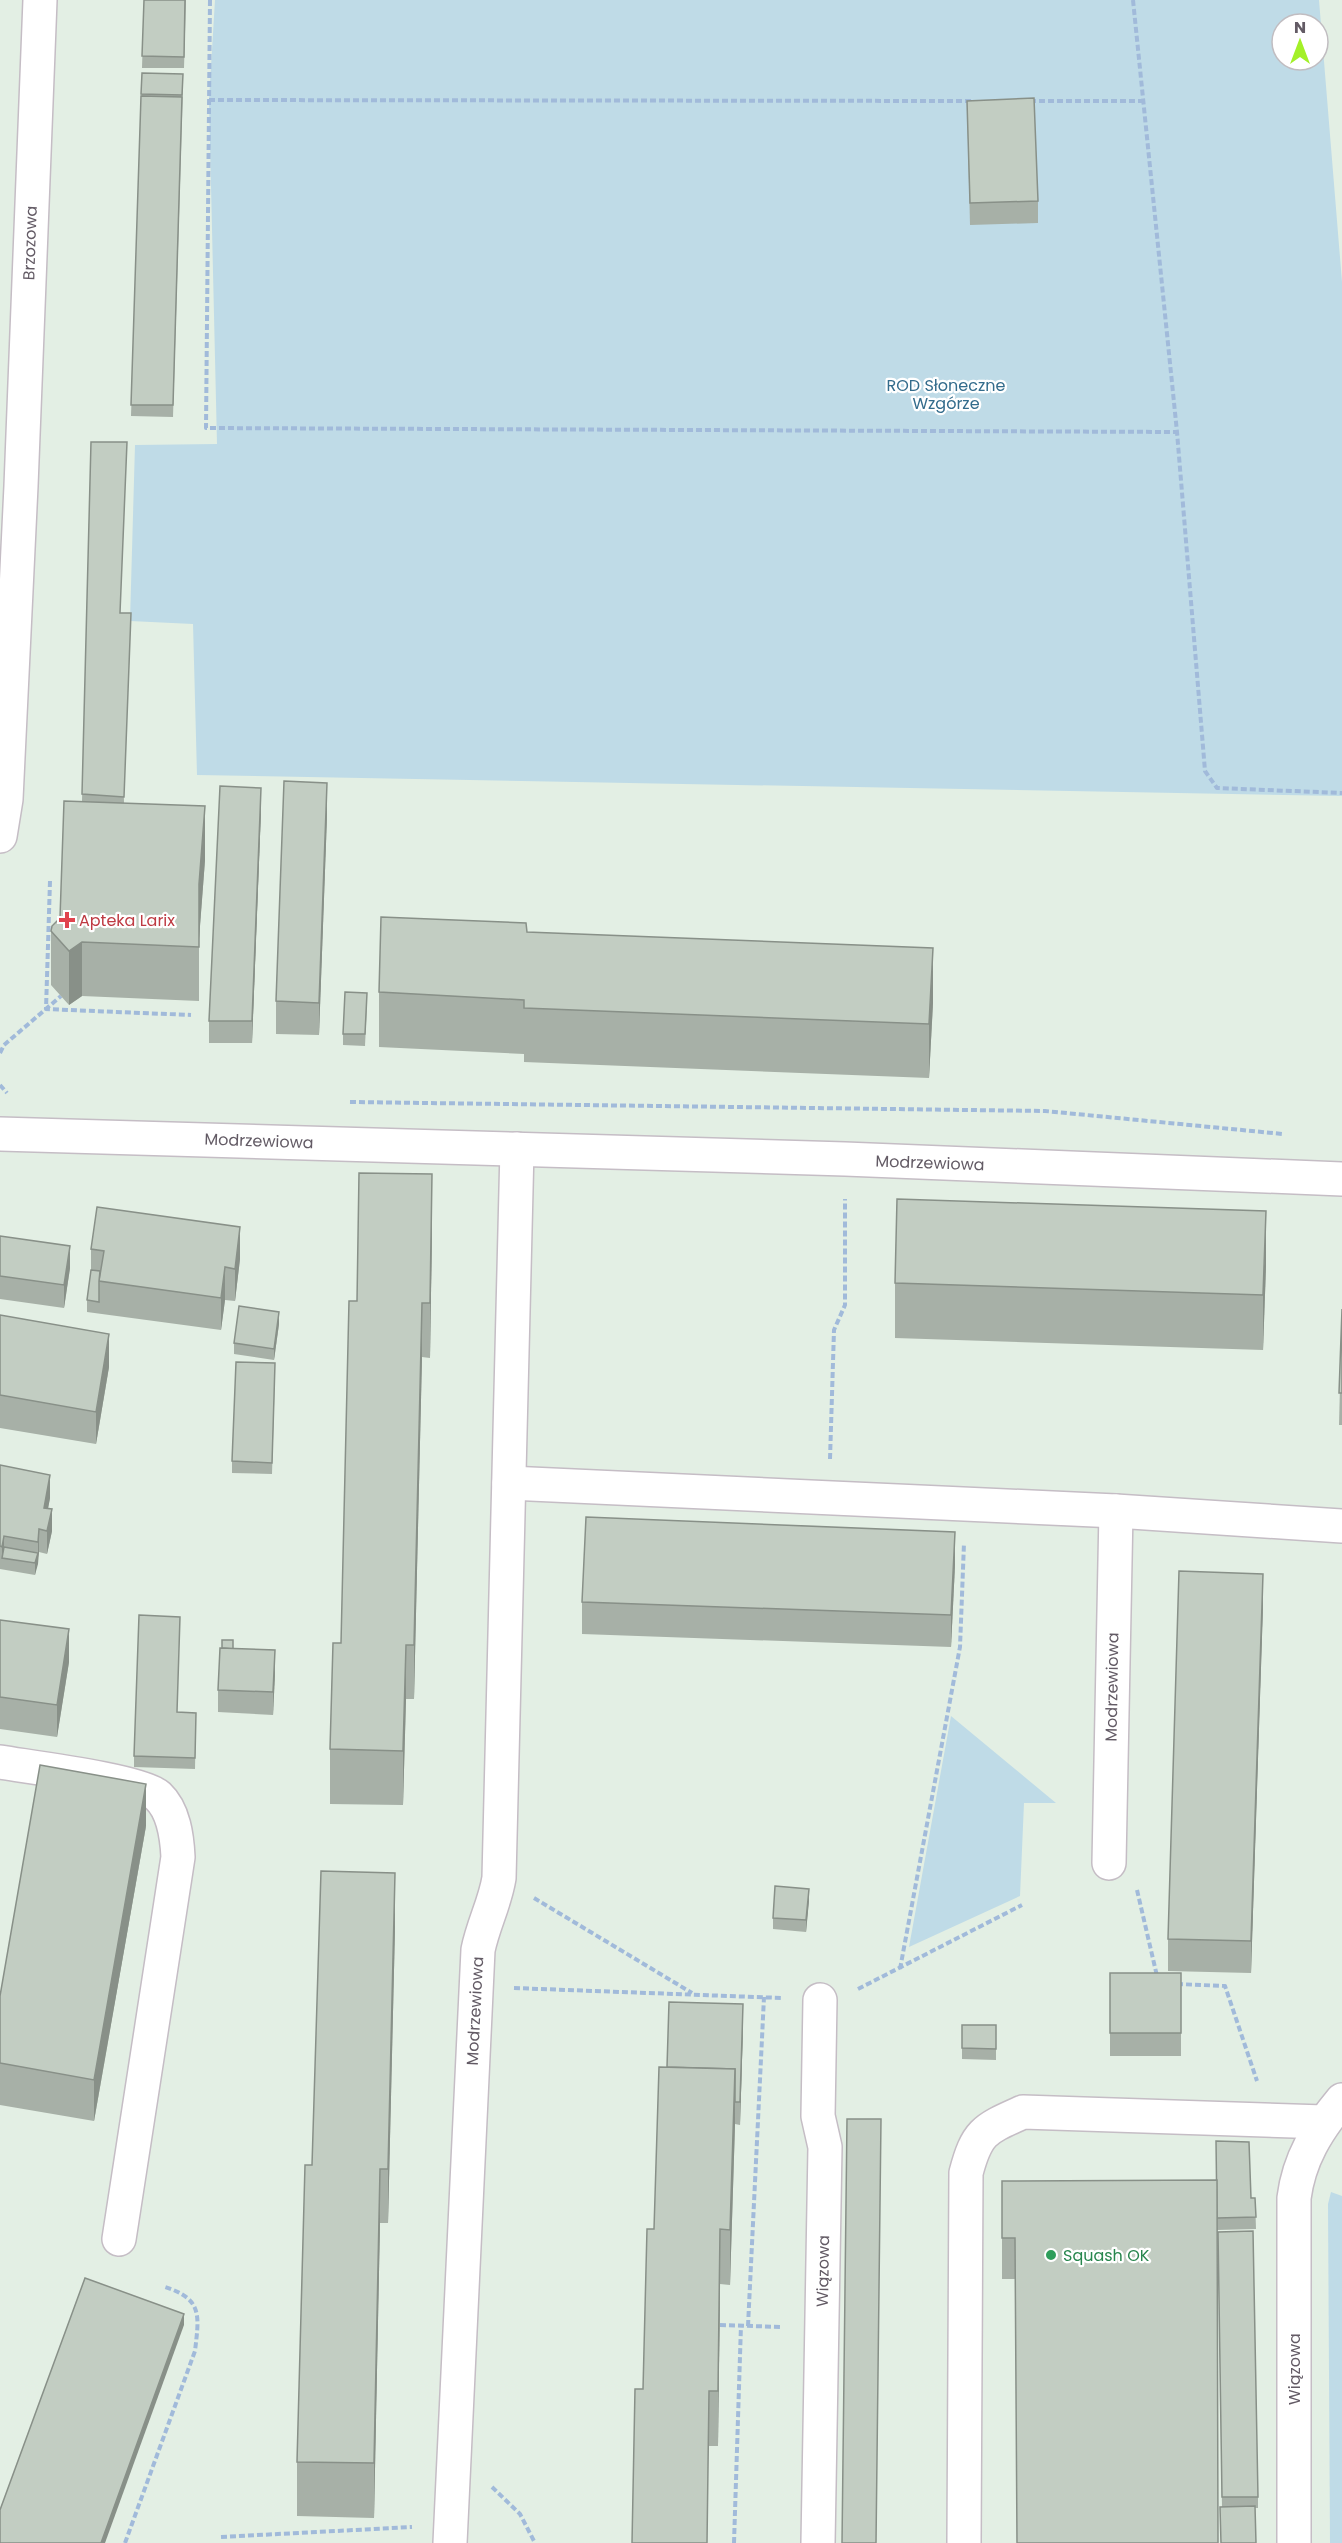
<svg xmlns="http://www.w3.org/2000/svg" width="1342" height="2543" font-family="Poppins,sans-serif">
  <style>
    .green { fill: #bfdbe7; fill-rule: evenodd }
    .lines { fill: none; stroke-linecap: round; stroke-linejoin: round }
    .minor-casing { stroke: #c5bdc5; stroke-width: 36 }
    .path { stroke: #a1bada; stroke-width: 4; stroke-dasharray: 6 3; stroke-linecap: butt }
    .minor { stroke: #fff; stroke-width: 33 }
    .wall { fill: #a7b0a7 }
    .shaded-wall { fill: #889088 }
    .building { fill: #c2cdc2; stroke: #889088; stroke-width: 1.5 }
    .health-dot { fill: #e0444e; stroke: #fff; stroke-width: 2 }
    .leisure-dot { fill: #2e9e5b; stroke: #fff; stroke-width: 2 }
    .labels { text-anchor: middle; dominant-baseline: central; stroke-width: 4.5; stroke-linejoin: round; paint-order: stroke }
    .street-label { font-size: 16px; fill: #635b65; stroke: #fff }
    .park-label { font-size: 16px; fill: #336c8c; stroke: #fff }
    .health-label { font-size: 16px; fill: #be3a42; stroke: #fff; text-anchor: start }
    .leisure-label { font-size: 16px; fill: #27864d; stroke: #fff; text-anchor: start }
  </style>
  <rect width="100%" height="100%" fill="#e3efe4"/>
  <g class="green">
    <path d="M215 0H1319L1342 282V796L197 775 193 624 130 621 135 445 217 444 209 100ZM1282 24H1318V60H1282Z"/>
    <path d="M951 1716 1056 1803H1024L1020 1896 909 1947Z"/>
    <path d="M1331 2192 1342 2196V2543H1330L1328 2204Z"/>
  </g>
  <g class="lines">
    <defs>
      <g id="minor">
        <path d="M0 836 6 799 21 486 40 0"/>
        <path d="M0 1134 845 1159 1342 1179"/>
        <path d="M509 1483 1116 1511 1342 1526"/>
        <path d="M0 1762C29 1767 142 1781 158 1796 174 1811 177 1837 178 1857L119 2239"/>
        <path d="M1109 1863 1116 1511"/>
        <path d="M450 2543 478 1950C483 1925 495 1903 499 1878L517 1149"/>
        <path d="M818 2543 825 2147 818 2116 820 2000"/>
        <path d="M964 2543 966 2173C977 2131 985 2129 1023 2112L1324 2122"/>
        <path d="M1294 2543V2198C1299 2159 1317 2130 1342 2100"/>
      </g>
    </defs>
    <use href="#minor" class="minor-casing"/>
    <g class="path">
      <path d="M210 0 206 428 1177 432"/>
      <path d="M1133 0 1177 432 1205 771 1217 788 1342 793"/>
      <path d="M209 100 971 101"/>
      <path d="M1030 101H1143"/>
      <path d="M50 881 46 1009 191 1015"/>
      <path d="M0 1053 4 1045 61 996"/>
      <path d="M0 1085 7 1093"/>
      <path d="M350 1102 1045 1111 1283 1134"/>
      <path d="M830 1459 834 1330 845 1305V1199"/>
      <path d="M1137 1890 1157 1976"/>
      <path d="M534 1898 692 1993"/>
      <path d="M900 1969 960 1647 964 1543"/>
      <path d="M1177 1984 1225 1986 1257 2081"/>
      <path d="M514 1988 782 1998"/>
      <path d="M858 1989 1022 1905"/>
      <path d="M720 2325 782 2327"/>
      <path d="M748 2326 764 1997"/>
      <path d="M492 2487 520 2514 535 2543"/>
      <path d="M221 2537 412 2527"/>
      <path d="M125 2543 195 2351C199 2316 203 2299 165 2287"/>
      <path d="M734 2543 741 2325"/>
    </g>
    <use href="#minor" class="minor"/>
  </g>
  <g class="wall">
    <path d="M144 0H186L184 68H142Z"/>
    <path d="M142 73 183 85 173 417 131 416Z"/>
    <path d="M967 101 1038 201V223L970 225Z"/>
    <path d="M91 442 120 613 124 803 205 860 199 939V1001L82 996 69 1005 51 985V931L60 918 82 801Z"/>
    <path d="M261 811 252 1043H209V1021Z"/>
    <path d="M327 816 319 1035 276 1034V1001Z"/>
    <path d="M527 932 933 1003 929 1078 524 1062V1054L379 1047V992Z"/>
    <path d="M367 1004 365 1046 343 1045V1034Z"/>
    <path d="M432 1229 430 1358 422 1357 414 1699H406L403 1805 330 1804V1749L341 1643 357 1301Z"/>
    <path d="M0 1236 70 1268 64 1308 0 1299Z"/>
    <path d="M91 1249 240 1259 235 1301 225 1300 221 1330 87 1312V1300L91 1270Z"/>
    <path d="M1266 1266 1263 1350 895 1338V1283Z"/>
    <path d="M1342 1309V1425H1339Z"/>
    <path d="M0 1315 109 1367 96 1444 0 1428Z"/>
    <path d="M279 1324 274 1360 234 1354V1343Z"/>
    <path d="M275 1375 272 1474 232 1473V1461Z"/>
    <path d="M0 1465 50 1498 48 1508 52 1531 47 1554 39 1552 35 1575 0 1569Z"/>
    <path d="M955 1565 951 1647 582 1634V1602Z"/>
    <path d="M1263 1606 1251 1973 1168 1971V1939Z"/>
    <path d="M0 1620 69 1662 57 1737 0 1729Z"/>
    <path d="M233 1649 275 1673 273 1715 218 1712V1690Z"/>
    <path d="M177 1712 196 1713 195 1769 134 1767V1756Z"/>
    <path d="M146 1826 94 2121 0 2105V1996Z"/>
    <path d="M809 1900 806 1932 773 1929V1918Z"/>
    <path d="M395 1928 388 2223H380L374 2518 297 2516V2462L312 2165Z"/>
    <rect x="1110" y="1973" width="71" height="83"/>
    <path d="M962 2025H996V2060L962 2059Z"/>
    <path d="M743 2027 740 2125 735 2124 730 2285 720 2284 718 2446H709L643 2389 667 2067Z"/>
    <path d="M1002 2181 1255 2198 1256 2229 1217 2230 1015 2279H1002Z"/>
    <path d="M1218 2232 1258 2497V2508L1222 2507Z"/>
  </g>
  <g class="shaded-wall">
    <path d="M327 783V816L319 1035V1003Z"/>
    <path d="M261 788V811L252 1043V1021Z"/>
    <path d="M205 806V860L199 939V884Z"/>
    <path d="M82 942V996L69 1005V951Z"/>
    <path d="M933 948V1003L929 1078V1024Z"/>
    <path d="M432 1174V1229L430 1358V1303Z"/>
    <path d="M1266 1211V1266L1263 1350V1295Z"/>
    <path d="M240 1227V1259L235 1301V1269Z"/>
    <path d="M70 1246V1268L64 1308V1285Z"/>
    <path d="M225 1267V1300L221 1330V1298Z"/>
    <path d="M422 1303V1357L414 1699V1645Z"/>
    <path d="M279 1312V1324L274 1360V1349Z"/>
    <path d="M109 1334V1367L96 1444V1412Z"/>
    <path d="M50 1475V1498L44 1530V1508Z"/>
    <path d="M52 1509V1531L47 1554V1531Z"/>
    <path d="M39 1529V1552L38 1564V1542Z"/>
    <path d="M955 1532V1565L951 1647V1615Z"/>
    <path d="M4 1536V1558H2V1547Z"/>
    <path d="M38 1553V1564L35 1575V1563Z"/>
    <path d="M1263 1574V1606L1251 1973V1941Z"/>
    <path d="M69 1629V1662L57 1737V1705Z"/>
    <path d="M406 1645V1699L403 1805V1751Z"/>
    <path d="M275 1650V1673L273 1715V1692Z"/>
    <path d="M146 1784V1826L94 2121V2080Z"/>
    <path d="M395 1873V1928L388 2223V2169Z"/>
    <path d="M809 1889V1900L806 1932V1920Z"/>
    <path d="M743 2004V2027L740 2125V2102Z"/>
    <path d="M735 2069V2124L730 2285V2230Z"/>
    <path d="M380 2169V2223L374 2518V2463Z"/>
    <path d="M720 2229V2284L718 2446V2391Z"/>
    <path d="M184 2314V2325L105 2543H101Z"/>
  </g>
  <g class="building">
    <path d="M144 0H185L184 57 142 56Z"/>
    <path d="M142 73 183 74 182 95 141 94Z"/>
    <path d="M141 96 182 97 173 405H131Z"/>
    <path d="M1034 98 1038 201 970 203 967 101Z"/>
    <path d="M91 442H127L120 613H131L124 797 82 794Z"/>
    <path d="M284 781 327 783 319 1003 276 1001Z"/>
    <path d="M220 786 261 788 252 1021H209Z"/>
    <path d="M64 801 205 806 199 884V947L82 942 69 951 51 931 52 926 60 918Z"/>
    <path d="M381 917 526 923 527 932 933 948 929 1024 524 1008V1000L379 992Z"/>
    <path d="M345 992 367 993 365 1034H343Z"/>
    <path d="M359 1173 432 1174 430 1303H422L414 1645H406L403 1751 330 1749 333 1643H341L349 1301H357Z"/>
    <path d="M897 1199 1266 1211 1263 1295 895 1283Z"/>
    <path d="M97 1207 240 1227 235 1269 225 1267 221 1298 99 1281 104 1251 91 1249Z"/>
    <path d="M0 1236 70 1246 64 1285 0 1276Z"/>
    <path d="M91 1270 100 1271 99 1281V1302L87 1300Z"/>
    <path d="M239 1306 279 1312 274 1349 234 1343Z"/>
    <path d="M1342 1309V1393H1339Z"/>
    <path d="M0 1315 109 1334 96 1412 0 1395Z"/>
    <path d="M236 1362 275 1363 272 1463 232 1461Z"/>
    <path d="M0 1465 50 1475 44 1508 52 1509 47 1531 39 1529 38 1542 4 1536 2 1547 0 1546Z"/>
    <path d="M586 1517 955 1532 951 1615 582 1602Z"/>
    <path d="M4 1547 38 1553 35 1563 2 1558Z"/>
    <path d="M1179 1571 1263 1574 1251 1941 1168 1939Z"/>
    <path d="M139 1615 180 1617 177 1712 196 1713 195 1758 134 1756Z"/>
    <path d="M0 1620 69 1629 57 1705 0 1697Z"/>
    <path d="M222 1640H233V1649L222 1648Z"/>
    <path d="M220 1648 275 1650 273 1692 218 1690Z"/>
    <path d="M40 1765 146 1784 94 2080 0 2063V1996Z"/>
    <path d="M321 1871 395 1873 388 2169H380L374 2463 297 2462 305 2165H312Z"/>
    <path d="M775 1886 809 1889 806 1920 773 1918Z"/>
    <rect x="1110" y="1973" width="71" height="60"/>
    <path d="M669 2002 743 2004 740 2102H735V2069L667 2067Z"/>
    <path d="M962 2025H996V2049L962 2048Z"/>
    <path d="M659 2067 735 2069 730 2230 720 2229 718 2391H709L707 2543H632L635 2389H643L647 2229H654Z"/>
    <path d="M847 2119H881L876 2543H842Z"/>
    <path d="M1216 2141 1249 2142 1251 2198H1255L1256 2217 1217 2218Z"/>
    <path d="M1217 2180 1218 2543H1017L1015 2238H1002V2181Z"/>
    <path d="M1253 2231 1258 2497H1222L1218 2232Z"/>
    <path d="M85 2278 184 2314 101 2543H0V2510Z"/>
    <path d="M1255 2506 1256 2543H1221L1220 2507Z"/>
  </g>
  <path class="health-dot" d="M64 911h6v6h6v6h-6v6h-6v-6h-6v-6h6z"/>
  <circle class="leisure-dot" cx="1051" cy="2255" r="6"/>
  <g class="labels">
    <g class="street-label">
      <text transform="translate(30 243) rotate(-88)">Brzozowa</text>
      <text transform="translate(259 1141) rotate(2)">Modrzewiowa</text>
      <text transform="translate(930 1163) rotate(2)">Modrzewiowa</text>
      <text transform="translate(1112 1687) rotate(-89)">Modrzewiowa</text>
      <text transform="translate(475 2011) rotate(-87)">Modrzewiowa</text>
      <text transform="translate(823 2271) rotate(-89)">Wiązowa</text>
      <text transform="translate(1294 2369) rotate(-90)">Wiązowa</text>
    </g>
    <g class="park-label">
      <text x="946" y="385">ROD Słoneczne<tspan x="946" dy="18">Wzgórze</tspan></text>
    </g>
    <g class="health-label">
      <text x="79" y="920">Apteka Larix</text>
    </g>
    <g class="leisure-label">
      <text x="1063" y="2255">Squash OK</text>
    </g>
  </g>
  <g transform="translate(1300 42)"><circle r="28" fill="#ffffff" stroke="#c1bdc1" stroke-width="1.5"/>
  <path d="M0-4.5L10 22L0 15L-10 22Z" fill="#a3f028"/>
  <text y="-9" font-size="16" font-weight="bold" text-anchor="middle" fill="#635b65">N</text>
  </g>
</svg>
